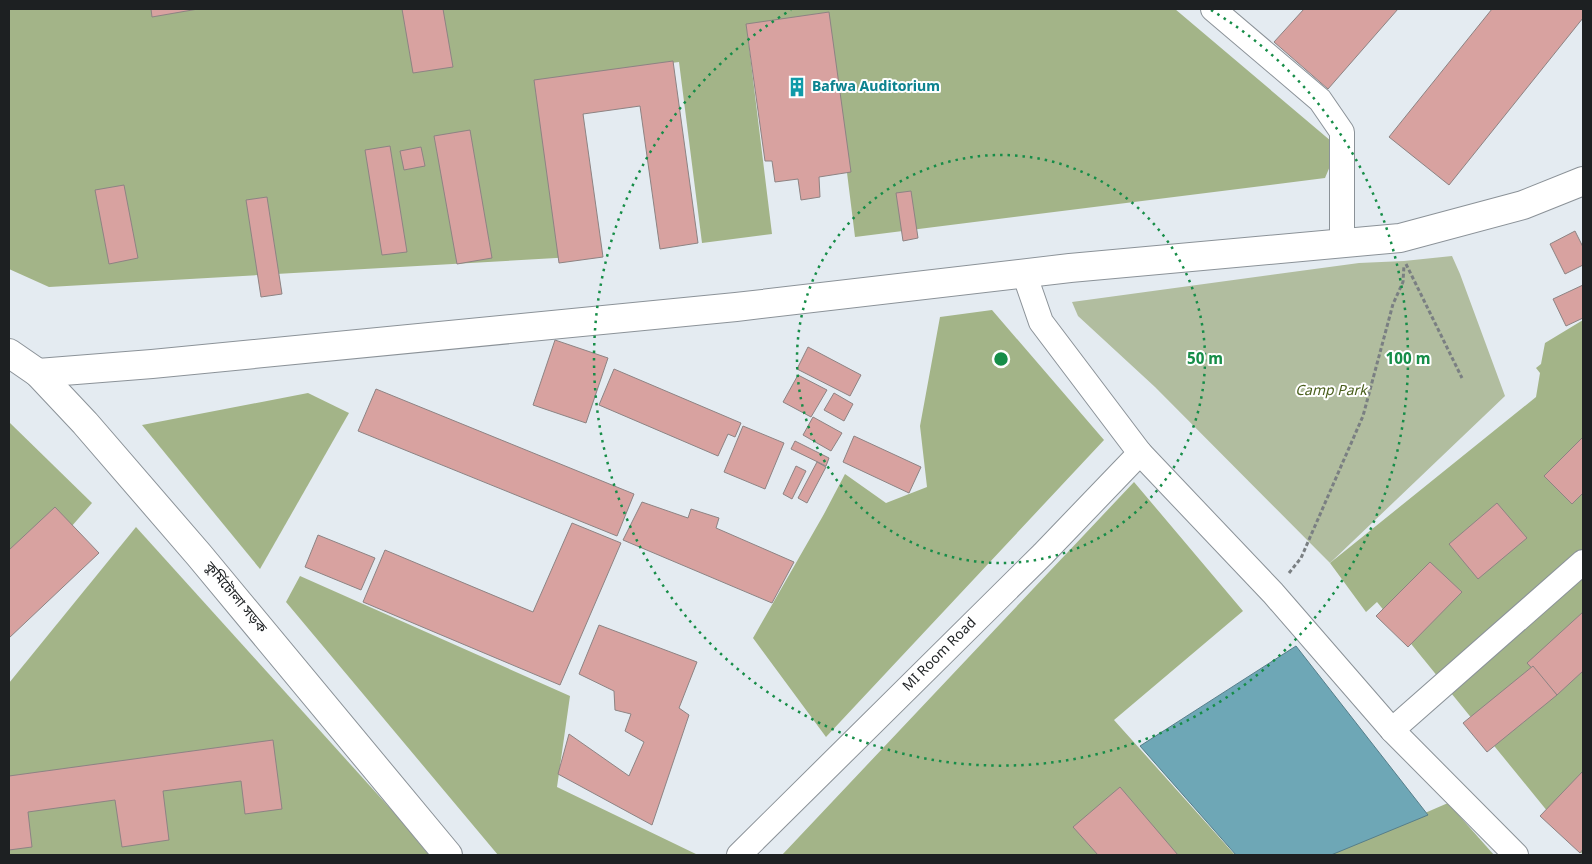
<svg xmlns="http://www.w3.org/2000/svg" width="1592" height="864" font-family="Georgia,'Noto Sans Bengali',serif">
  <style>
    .green { fill: #b1bd9f }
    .forest { fill: #a3b488 }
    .water { fill: #6ea7b6; stroke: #567e8a }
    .building { fill: #d8a2a0; stroke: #8d8383 }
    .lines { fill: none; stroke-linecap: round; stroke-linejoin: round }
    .street-casing { stroke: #8b9298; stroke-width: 26 }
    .secondary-casing { stroke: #8b9298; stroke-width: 30 }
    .path { stroke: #7a7f82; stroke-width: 3; stroke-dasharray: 4 2.5; stroke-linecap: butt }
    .street { stroke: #fff; stroke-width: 24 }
    .secondary { stroke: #fff; stroke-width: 28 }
    .ring { fill: none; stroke: #168d48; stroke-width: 2.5; stroke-dasharray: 2.5 5 }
    .labels { text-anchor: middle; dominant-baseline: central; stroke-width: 4; stroke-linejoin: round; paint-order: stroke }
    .culture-label { font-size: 14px; font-weight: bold; fill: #0d838f; stroke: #fff; text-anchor: start }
    .park-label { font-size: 14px; font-style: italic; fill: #495e1c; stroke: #fff }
    .street-label { font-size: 14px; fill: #1d2022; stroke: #fff }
    .centre { fill: #168d48; stroke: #fff; stroke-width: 2.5 }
    .ring-label { font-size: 15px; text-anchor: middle; font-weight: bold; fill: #168d48; stroke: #fff; stroke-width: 4; stroke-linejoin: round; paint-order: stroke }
  </style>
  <rect width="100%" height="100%" fill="#e4ebf1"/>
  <path class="green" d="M1452 256 1460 274 1505 396 1330 563 1155 387 1078 316 1072 302 1359 263 1404 261Z"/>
  <g class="forest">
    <path d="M9 9H1175L1338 147 1325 178 855 237 828 20 747 30 772 234 702 243 679 62 581 74 591 256 49 287 9 269Z"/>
    <path d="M992 310 1104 440 826 737 753 638 824 514 845 474 886 503 927 487 920 426 940 317Z"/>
    <path d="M1583 320V855L1377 602 1366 612 1330 563 1536 397 1540 373 1536 368 1541 364 1545 343Z"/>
    <path d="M308 393 349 413 260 569 142 425Z"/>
    <path d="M9 422 92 503 9 598Z"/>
    <path d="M1134 482 1243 611 1114 720 1235 855H782Z"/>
    <path d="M136 527 398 817 429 855H9V683Z"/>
    <path d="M300 576 570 696 557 787 698 855H498L286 602Z"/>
    <path d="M1448 803 1494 855H1328Z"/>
  </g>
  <path class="water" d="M1296 646 1428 815 1331 855H1236L1140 746Z"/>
  <g class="building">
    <path d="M151 9H198L152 17Z"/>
    <path d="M402 9H443L453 67 413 73Z"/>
    <path d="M1304 9H1398L1328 89 1274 42Z"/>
    <path d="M1492 9H1583V18L1449 185 1389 137Z"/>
    <path d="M829 12 851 172 819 177 820 197 801 200 798 179 775 182 772 161H765L746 24Z"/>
    <path d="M673 61 698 243 660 249 640 106 583 114 603 257 559 263 534 80Z"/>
    <path d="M470 130 492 258 457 264 434 136Z"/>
    <path d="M390 146 407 252 382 255 365 150Z"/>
    <path d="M421 147 425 166 404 170 400 151Z"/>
    <path d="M124 185 138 258 109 264 95 190Z"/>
    <path d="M911 191 918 238 903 241 896 193Z"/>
    <path d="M267 197 282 294 261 297 246 200Z"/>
    <path d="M1575 231 1583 247V265L1565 274 1550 244Z"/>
    <path d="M1583 285V318L1566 326 1553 299Z"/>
    <path d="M555 340 608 358 586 423 533 405Z"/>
    <path d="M808 347 861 375 850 396 797 369Z"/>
    <path d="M614 369 741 423 735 437 728 434 718 456 599 405Z"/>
    <path d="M798 375 827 390 811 417 783 402Z"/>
    <path d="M376 389 634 494 617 536 358 431Z"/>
    <path d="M834 393 853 404 844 421 824 410Z"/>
    <path d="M813 417 842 433 831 451 803 435Z"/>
    <path d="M743 426 784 443 765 489 724 472Z"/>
    <path d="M854 436 921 467 909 493 843 462Z"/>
    <path d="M1583 437V493L1572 504 1544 476Z"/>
    <path d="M795 441 829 458 826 466 791 449Z"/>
    <path d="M817 462 826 467 807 503 798 498Z"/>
    <path d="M796 466 806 471 792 499 783 494Z"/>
    <path d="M642 502 688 518 691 509 719 518 716 528 794 562 772 603 623 540Z"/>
    <path d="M1497 503 1527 538 1478 579 1449 544Z"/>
    <path d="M55 507 99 553 9 638V550Z"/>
    <path d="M572 523 621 543 560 685 363 602 385 550 533 612Z"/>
    <path d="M318 535 375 558 361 590 305 567Z"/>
    <path d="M1430 562 1462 592 1408 647 1376 616Z"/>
    <path d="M1583 612V671L1557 695 1527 663Z"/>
    <path d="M599 625 697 662 679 708 689 715 652 825 558 774 569 734 629 776 644 742 625 731 631 714 615 710 614 691 579 674Z"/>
    <path d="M1533 666 1557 695 1487 752 1463 723Z"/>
    <path d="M273 740 282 809 245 814 241 781 163 791 169 840 122 847 115 800 28 812 32 847 9 850V776Z"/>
    <path d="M1583 771V849L1580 853 1540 816Z"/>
    <path d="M1120 787 1178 855H1098L1073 827Z"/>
  </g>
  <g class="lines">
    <defs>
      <g id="street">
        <path d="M1213 9 1320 100 1342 132V243"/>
        <path d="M1024 273 1041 322 1140 453 1273 593 1392 730 1516 855"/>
        <path d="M1392 730 1583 562"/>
        <path d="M739 855 1043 554 1140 453"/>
      </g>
      <g id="secondary">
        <path d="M9 353 38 373 85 423 199 555 448 855"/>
        <path d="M38 373 152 364 736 307 1070 268 1400 238 1523 205 1583 181"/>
      </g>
    </defs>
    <use href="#street" class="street-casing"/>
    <use href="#secondary" class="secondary-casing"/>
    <g class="path">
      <path d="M1406 264 1462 378"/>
      <path d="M1289 573 1301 558 1363 416 1393 304 1403 282 1404 265"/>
    </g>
    <use href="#street" class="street"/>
    <use href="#secondary" class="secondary"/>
  </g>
  <g class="ring">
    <circle cx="1001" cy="359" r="204"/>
    <path d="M1211 10A407 407 0 1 1 791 10"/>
  </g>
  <defs>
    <symbol id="building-bare" viewBox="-9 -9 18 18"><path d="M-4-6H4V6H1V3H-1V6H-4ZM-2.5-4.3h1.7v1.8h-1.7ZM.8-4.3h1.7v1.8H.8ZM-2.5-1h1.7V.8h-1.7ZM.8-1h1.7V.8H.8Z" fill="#0f9aa8" stroke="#fff" stroke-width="2.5" paint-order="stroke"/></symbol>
  </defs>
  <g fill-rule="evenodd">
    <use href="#building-bare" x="783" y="73" width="28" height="28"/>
  </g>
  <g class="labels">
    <g class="culture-label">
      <text x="812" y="87">Bafwa Auditorium</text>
    </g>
    <g class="park-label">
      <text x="1331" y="391">Camp Park</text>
    </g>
    <g class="street-label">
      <text transform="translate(235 598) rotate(50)">কুর্মিটোলা সড়ক</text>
      <text transform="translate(940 655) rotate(-45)">MI Room Road</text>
    </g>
  </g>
  <circle cx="1001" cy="359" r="8" class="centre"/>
  <g class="ring-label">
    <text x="1205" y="364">50 m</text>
    <text x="1408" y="364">100 m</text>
  </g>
  <rect width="1592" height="864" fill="none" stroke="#1d2022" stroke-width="20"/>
</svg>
